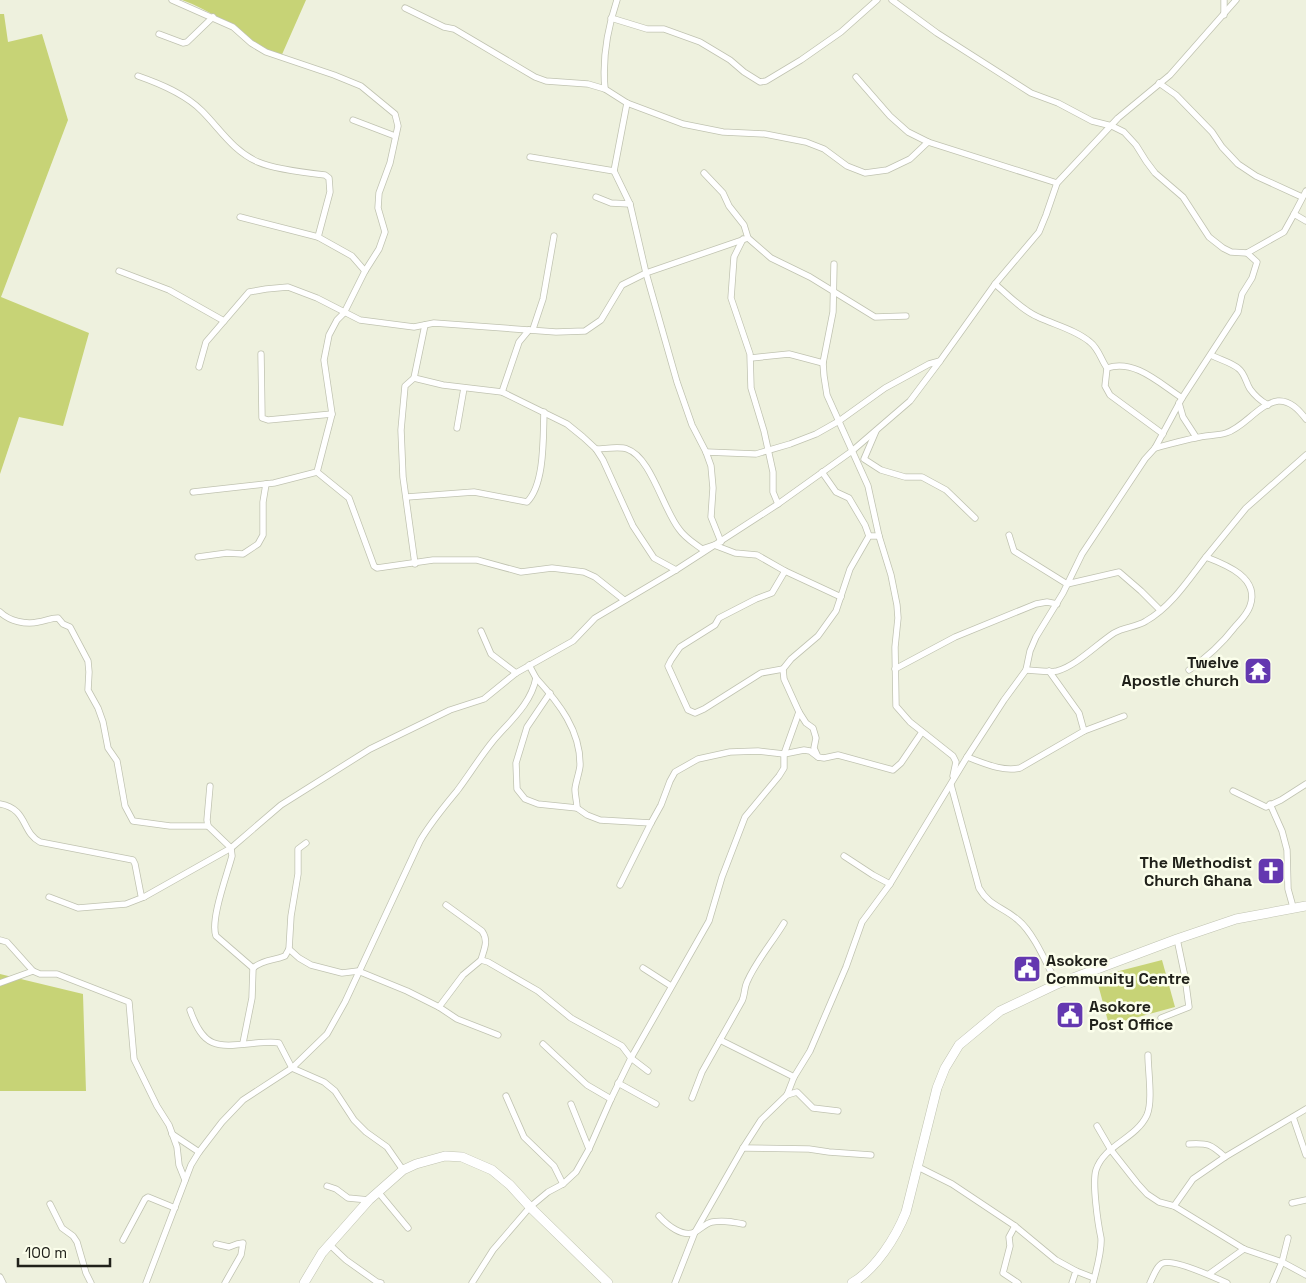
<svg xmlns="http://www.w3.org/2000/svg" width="1306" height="1283" font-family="'Space Grotesk',sans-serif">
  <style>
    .green { fill: #c7d376 }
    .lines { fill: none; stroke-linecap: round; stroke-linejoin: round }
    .minor-casing { stroke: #c0c3b1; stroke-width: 7 }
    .primary-casing { stroke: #c0c3b1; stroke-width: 10 }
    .minor { stroke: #fff; stroke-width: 5.5 }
    .primary { stroke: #fff; stroke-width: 9 }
    .labels { text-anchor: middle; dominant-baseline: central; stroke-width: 5; stroke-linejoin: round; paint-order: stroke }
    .poi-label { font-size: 16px; font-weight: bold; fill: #20211a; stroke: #fbfeeb; text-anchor: end }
  </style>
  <rect width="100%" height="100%" fill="#eef1de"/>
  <g class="green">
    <path d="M182 0H306L280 59 274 57C245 35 217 13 182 0Z"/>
    <path d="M0 14H4L8 42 42 34 68 120 1 297 89 333 63 426 19 417 0 474Z"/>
    <path d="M1162 960 1175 1007 1109 1025 1096 977Z"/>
    <path d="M0 974 83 994 86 1091H0Z"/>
  </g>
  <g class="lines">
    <defs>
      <g id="minor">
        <path d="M172 0 233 27 251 43 266 52 334 75 361 86 395 114 398 126 390 163 379 193 378 208 385 232 379 249 365 271 344 313 337 320 329 335 324 360 332 414 317 472 274 483 193 492"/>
        <path d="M892 0 937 33 1031 93 1058 103 1092 121 1112 126 1124 132 1136 145 1146 161 1155 173 1183 197 1209 237 1223 248 1231 252 1247 253 1284 232 1294 214"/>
        <path d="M1224 0V15"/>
        <path d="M405 8 444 27 454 29 535 77 546 81 588 84 605 89 627 103 683 124 723 132 765 134 806 142 824 149 847 166 865 173 887 170 910 159 928 142 1057 183"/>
        <path d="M611 18 647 29H664L700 42 730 60 744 72 760 82 766 81 801 60 841 32 877 0"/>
        <path d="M159 34 183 43 187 42 213 17"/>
        <path d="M138 76C161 84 185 94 202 111 220 129 233 151 258 162 274 169 307 173 325 175L329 178 330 192 318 237"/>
        <path d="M856 77 890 116 908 132 928 142"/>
        <path d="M1159 83 1176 95 1212 132 1222 147 1238 164 1256 176 1302 197"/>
        <path d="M605 89C602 58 607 30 617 0"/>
        <path d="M627 103 614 171 630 204 646 273 677 382 692 425 706 452 711 466 713 488 711 517 721 542"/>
        <path d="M353 120 395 136"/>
        <path d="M530 157 614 171"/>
        <path d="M704 173 723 193 729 206 744 225 748 238 771 258 810 277 875 317 906 316"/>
        <path d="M1306 191 1294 214 1306 221"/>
        <path d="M596 197 611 203 630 204"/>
        <path d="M240 217 318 237 352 256 365 271"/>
        <path d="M743 239 734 257 731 298 750 354 751 388 764 431 773 472V492L778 504"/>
        <path d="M834 264 833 312 823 363 824 376 827 395 868 486 879 536 891 575 897 605 898 618 895 647 896 706 910 722 953 756 956 762 953 776"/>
        <path d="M119 271 169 290 224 321"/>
        <path d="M995 284C1008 295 1022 310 1038 317 1055 325 1076 330 1090 342 1099 349 1101 360 1107 368L1105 386 1110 395 1163 434"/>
        <path d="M533 329 543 299 554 236"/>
        <path d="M261 354 262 418 268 420 332 414"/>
        <path d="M1211 355C1220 360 1231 362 1239 369 1245 374 1246 383 1250 389 1255 396 1261 401 1268 405"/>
        <path d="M751 358 789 354 823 363"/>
        <path d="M199 367 206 342 249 292 266 289 288 287 317 298 360 320 414 327 434 323 556 332 585 331 601 320 622 285 646 273 748 238"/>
        <path d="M1107 368C1135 359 1159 383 1182 398"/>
        <path d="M414 378 425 325"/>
        <path d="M502 392 519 342 529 330"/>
        <path d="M1179 403 1183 417 1196 437"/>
        <path d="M457 428 464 388"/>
        <path d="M876 431 864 459 881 470 905 477H922L946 490 975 518"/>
        <path d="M1155 448C1168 445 1182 440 1196 438 1205 435 1217 436 1226 433 1245 427 1258 404 1278 401 1290 400 1299 410 1306 419"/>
        <path d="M596 449C605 449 619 446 627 449 651 457 663 509 679 529 685 538 694 543 702 549L714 545 735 553 757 555 785 571 841 597"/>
        <path d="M706 452 756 454 790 444 816 434 839 421 885 388 929 364 940 361 995 284 1039 232 1046 215 1057 183 1118 118 1170 75 1236 0"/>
        <path d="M317 472 349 498 374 566 377 568 433 560H477L521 572 552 568 584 572 595 577 624 600"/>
        <path d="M822 472 836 492 849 498 865 525 869 536"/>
        <path d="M407 497 474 492 527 502C545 484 543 437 544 412"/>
        <path d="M1009 535 1014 551 1067 584 1119 572 1141 591 1160 610"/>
        <path d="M198 557 227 553 243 554 258 544 263 535V502L266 484"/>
        <path d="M1206 557 1246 508 1306 455"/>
        <path d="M415 564 403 477 401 430 405 386 414 378 443 385 502 392 567 424 583 437 596 449 603 460 633 526 654 558 676 570"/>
        <path d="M0 612C9 621 26 625 38 622 45 621 51 618 58 618L63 624 70 627 88 661 89 672 88 690 98 708 103 722 108 748 117 761 125 806 133 821 170 826H208"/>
        <path d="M481 631 491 654 516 673"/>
        <path d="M783 669 761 673 704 709 695 713 688 710 668 666 671 660 680 647 715 625 719 618 756 599 772 593 785 571"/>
        <path d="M895 669 955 637 1036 604 1047 602 1057 604"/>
        <path d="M1026 670C1035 670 1047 673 1057 671 1076 666 1097 644 1114 633 1124 627 1137 627 1146 621 1171 607 1189 579 1206 557 1227 565 1260 578 1250 606 1247 615 1240 621 1234 628 1221 645 1206 658 1189 670"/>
        <path d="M536 678C559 703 581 731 580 766 579 774 576 781 575 789 575 795 577 802 577 808"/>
        <path d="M550 693 527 727 516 763 517 789 525 799 538 804 577 808 587 815 600 820 651 823 661 805 670 781 675 772 698 759 730 752 758 751 784 754 804 750 810 751 818 757"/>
        <path d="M799 712 806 723 813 728 816 738 814 748 818 757 824 758 838 755 893 770 901 763 922 732"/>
        <path d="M1084 731 1124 716"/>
        <path d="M967 757C984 763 1002 772 1020 768L1084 731 1079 713 1049 671"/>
        <path d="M951 785 979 888C990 907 1002 906 1018 920 1034 933 1047 965 1057 984"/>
        <path d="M210 786 207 820 208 826 231 848 232 856C227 875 210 920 216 936L253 968 252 998 243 1043"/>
        <path d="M1233 791 1266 807 1281 800 1306 784"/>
        <path d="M0 804C28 809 21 832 40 842L133 860 135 864 141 895 144 897 231 848 281 805 370 749 450 710 484 699 516 673 573 641 595 618 676 570 778 504 852 451 910 401 940 361"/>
        <path d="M1270 804 1282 831 1287 850 1288 889 1293 907"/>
        <path d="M306 843 298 849V874L291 916 289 949 299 958 311 965 342 973 358 971 407 991 439 1007 457 1019 498 1035"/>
        <path d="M844 856 873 875 890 884"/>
        <path d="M620 885 651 823"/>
        <path d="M49 897 78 908 126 904 144 897"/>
        <path d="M446 905 482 931C489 941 484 949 481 960"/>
        <path d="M0 940 7 942 33 971 40 974H57L129 1002 134 1059 157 1106 169 1125 177 1147 179 1165 185 1180"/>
        <path d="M253 968C264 959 273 961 285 956L289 949"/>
        <path d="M643 968 671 986"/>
        <path d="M0 983 33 971"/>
        <path d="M439 1007 463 975 481 960 488 962 538 991 571 1018 622 1046 631 1058 648 1071"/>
        <path d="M190 1010C204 1050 217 1047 256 1043 263 1043 271 1041 279 1043L292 1068 324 1082 335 1091 354 1120 366 1132 387 1147 403 1170"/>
        <path d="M1161 1018 1189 1007 1185 977 1177 939"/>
        <path d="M720 1040 794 1077"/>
        <path d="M543 1044 587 1085 611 1099"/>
        <path d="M618 1083 656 1104"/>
        <path d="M787 1095 797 1092 813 1108 838 1111"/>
        <path d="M506 1096 524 1137 554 1166 563 1184"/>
        <path d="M692 1098 702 1072 742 1001C745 995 744 988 747 982 756 961 772 943 784 923"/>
        <path d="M571 1104 589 1149"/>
        <path d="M1293 1117 1306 1155"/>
        <path d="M1097 1126 1111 1150 1137 1183 1147 1194 1159 1202 1174 1206 1244 1249 1282 1262 1306 1275"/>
        <path d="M172 1134 199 1152"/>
        <path d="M1189 1144C1208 1143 1211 1144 1225 1157"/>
        <path d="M743 1148 809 1149 829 1152 871 1155"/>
        <path d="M918 1167 952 1184 1015 1226 1056 1260 1076 1271 1072 1283"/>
        <path d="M327 1186 336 1189 348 1198 369 1200"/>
        <path d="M379 1193 408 1228"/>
        <path d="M1292 1203 1306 1200"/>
        <path d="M50 1204 62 1228 73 1236 77 1242 86 1273 91 1283"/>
        <path d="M1174 1206 1193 1179 1225 1157 1306 1109"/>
        <path d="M659 1216C667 1225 683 1238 695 1232 701 1229 706 1223 712 1222 723 1220 733 1222 743 1224"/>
        <path d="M1015 1226 1009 1237 1010 1246 1003 1273 1018 1283"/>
        <path d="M123 1240 145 1199 148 1197 175 1208"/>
        <path d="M216 1244 229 1247 237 1244 243 1243 241 1255 225 1283"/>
        <path d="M330 1245 346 1260 377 1282 381 1283"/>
        <path d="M1076 1271 1094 1278"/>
        <path d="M1209 1274 1244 1249"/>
        <path d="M0 1277 3 1283"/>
        <path d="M146 1283 191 1165 199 1152 222 1122 243 1100 292 1068 327 1034 345 1002 420 841C431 822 443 808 457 791 469 775 480 757 493 741 510 721 531 704 536 678L529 665"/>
        <path d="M472 1283 493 1250 530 1207 548 1192 563 1184 576 1172 589 1149 611 1099 631 1058 709 921 722 877 745 817 779 776 784 768V754L799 712 784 679 783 669 791 659 818 636 836 611 850 569 869 536H879"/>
        <path d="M675 1283 695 1232 743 1148 761 1120 787 1095 794 1077 810 1051 846 967 862 922 890 884 967 757 1004 700 1026 670 1030 651 1036 637 1063 593 1082 554 1145 459 1155 448 1182 398 1238 312 1242 294 1252 278 1257 262 1247 253"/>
        <path d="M1093 1283C1096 1272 1102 1250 1101 1238 1098 1224 1092 1183 1096 1170 1104 1145 1136 1139 1147 1115 1153 1101 1148 1071 1148 1055"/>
        <path d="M1150 1283C1153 1277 1157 1265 1163 1263 1174 1259 1216 1278 1227 1283"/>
        <path d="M1273 1283 1282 1262 1288 1238"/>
      </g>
      <g id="primary">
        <path d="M304 1283 322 1253 369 1200 403 1170 416 1164 445 1156 462 1157 492 1170 510 1185 530 1207 608 1283"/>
        <path d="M852 1283C876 1269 896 1237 906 1212L937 1088 945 1068 959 1045 1000 1011 1057 984 1177 939 1236 919 1306 906"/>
      </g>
    </defs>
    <use href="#minor" class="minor-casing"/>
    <use href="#primary" class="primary-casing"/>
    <use href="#minor" class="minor"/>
    <use href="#primary" class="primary"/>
  </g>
  <defs>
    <symbol id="temple-square" viewBox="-11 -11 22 22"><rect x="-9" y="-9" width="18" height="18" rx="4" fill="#6438b0" stroke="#fbfeeb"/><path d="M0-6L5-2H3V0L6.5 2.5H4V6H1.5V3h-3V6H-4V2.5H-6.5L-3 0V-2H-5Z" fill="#fff"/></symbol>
    <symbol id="church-square" viewBox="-11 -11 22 22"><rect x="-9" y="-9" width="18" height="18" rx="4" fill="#6438b0" stroke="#fbfeeb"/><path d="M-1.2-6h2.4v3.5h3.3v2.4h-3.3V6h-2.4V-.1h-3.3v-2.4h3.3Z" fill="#fff"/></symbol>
    <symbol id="civic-square" viewBox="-11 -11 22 22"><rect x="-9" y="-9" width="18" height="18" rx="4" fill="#6438b0" stroke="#fbfeeb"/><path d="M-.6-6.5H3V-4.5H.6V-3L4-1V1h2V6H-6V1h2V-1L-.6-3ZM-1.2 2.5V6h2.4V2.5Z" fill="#fff"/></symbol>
  </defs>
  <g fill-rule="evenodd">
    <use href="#temple-square" x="1242" y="655" width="32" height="32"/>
    <use href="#church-square" x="1255" y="855" width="32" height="32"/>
    <use href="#civic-square" x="1011" y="953" width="32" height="32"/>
    <use href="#civic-square" x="1054" y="999" width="32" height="32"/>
  </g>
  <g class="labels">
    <g class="poi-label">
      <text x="1239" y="662">Twelve<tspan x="1239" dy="18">Apostle church</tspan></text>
      <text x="1252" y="862">The Methodist<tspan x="1252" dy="18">Church Ghana</tspan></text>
      <text x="1046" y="960" text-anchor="start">Asokore<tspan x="1046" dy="18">Community Centre</tspan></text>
      <text x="1089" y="1006" text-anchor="start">Asokore<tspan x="1089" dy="18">Post Office</tspan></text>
    </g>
  </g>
  <path d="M18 1258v8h92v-8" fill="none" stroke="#20211a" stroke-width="2.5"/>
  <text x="25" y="1258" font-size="15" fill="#20211a" stroke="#fbfeeb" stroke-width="4" paint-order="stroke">100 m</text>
</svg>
